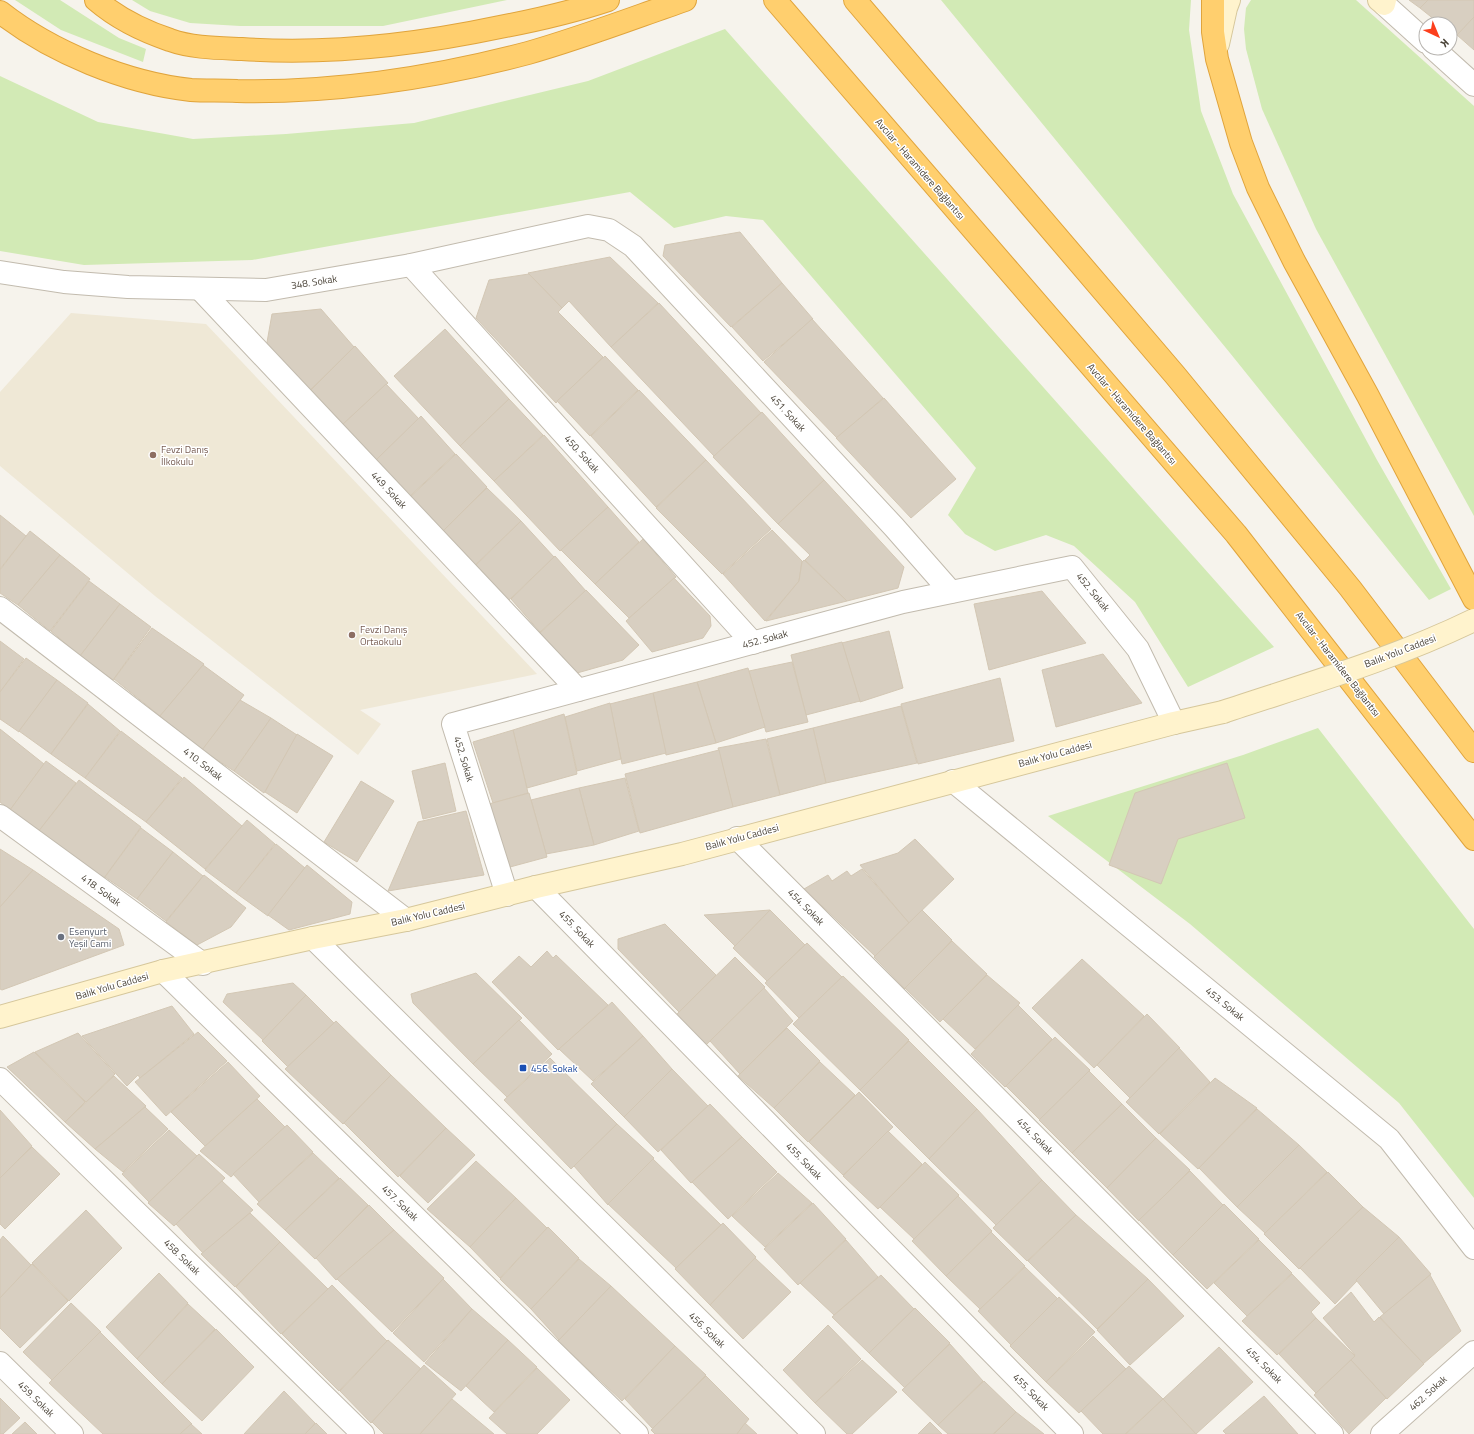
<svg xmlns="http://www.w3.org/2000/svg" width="1474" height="1434" font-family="'Titillium Web',sans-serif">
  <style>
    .education { fill: #efe8d6 }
    .green { fill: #d2eab5 }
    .building { fill: #d8cfc1; stroke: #d3c7b4 }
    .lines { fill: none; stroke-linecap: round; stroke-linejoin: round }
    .street-casing { stroke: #c2bbae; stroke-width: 24 }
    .secondary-casing { stroke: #d6c79b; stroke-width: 24 }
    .highway-casing { stroke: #e0a43c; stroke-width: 24 }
    .street { stroke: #fff; stroke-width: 22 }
    .secondary { stroke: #fff3cd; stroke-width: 22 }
    .highway { stroke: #ffcf6e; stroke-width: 22 }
    .secondary-bridge-casing { stroke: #d6c79b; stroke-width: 24; stroke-linecap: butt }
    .secondary-bridge { stroke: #fff3cd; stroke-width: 22 }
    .education-dot { fill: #8d6e63; stroke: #fff; stroke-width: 1.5 }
    .worship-dot { fill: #6b7280; stroke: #fff; stroke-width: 1.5 }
    .transit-dot { fill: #1a4fb4; stroke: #fff; stroke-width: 1.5 }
    .labels { text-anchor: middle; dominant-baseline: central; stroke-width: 3; stroke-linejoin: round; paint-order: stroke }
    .street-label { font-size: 10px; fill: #4b4439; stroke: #fff }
    .education-label { font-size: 10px; fill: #785e54; stroke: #fff; text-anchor: start }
    .worship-label { font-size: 10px; fill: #5b616d; stroke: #fff; text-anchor: start }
    .transit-label { font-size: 10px; fill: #164399; stroke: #fff; text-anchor: start }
  </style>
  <rect width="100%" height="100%" fill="#f6f3ec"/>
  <path class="education" d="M71 313 206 324 537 674 360 710 381 724 358 755 155 596 0 466V392Z"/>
  <g class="green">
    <path d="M15 0H60L119 38 146 49 143 62 61 30Z"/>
    <path d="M132 0H507L383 26H240L190 23 150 11Z"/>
    <path d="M941 0H1191L1189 30 1201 111 1233 194 1377 460 1451 589 1429 600 1230 353Z"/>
    <path d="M1251 0H1356L1474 106V516L1316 229 1262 109 1246 49 1244 29 1246 8Z"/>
    <path d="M725 29 1274 647 1188 687 1135 602 1074 546 1046 535 995 551 965 534 948 515 976 468 763 220 726 216 674 228 630 192 252 260 84 265 0 251V76L98 122 193 139 286 134 414 123 588 81Z"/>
    <path d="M1318 728 1474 929V1198L1399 1103 1190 924 1048 816 1243 755Z"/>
  </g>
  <g class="building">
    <path d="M1409 0H1428L1420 8Z"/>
    <path d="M1428 0H1474V17L1456 37 1450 32V24H1440L1420 8Z"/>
    <path d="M1474 17V50L1457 35Z"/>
    <path d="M740 232 782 283 731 327 663 256 665 245Z"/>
    <path d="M610 257 658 303 611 347 569 301 562 308 528 273Z"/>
    <path d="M529 274 562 308 558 312 603 357 556 403 476 318 489 280Z"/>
    <path d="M782 283 813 319 763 361 732 327Z"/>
    <path d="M659 303 761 413 714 456 611 347Z"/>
    <path d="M321 309 354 347 308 392 266 348 272 314Z"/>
    <path d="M812 319 883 398 837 438 764 362Z"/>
    <path d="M445 329 509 399 460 446 394 376Z"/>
    <path d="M355 346 388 383 341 426 308 393Z"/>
    <path d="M605 356 638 390 590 436 557 401Z"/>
    <path d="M386 384 419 419 375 461 341 426Z"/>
    <path d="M639 390 706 460 656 507 591 436Z"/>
    <path d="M884 398 956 479 911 518 836 438Z"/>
    <path d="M509 399 543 435 494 481 460 446Z"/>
    <path d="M762 412 824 480 778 524 713 457Z"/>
    <path d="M421 416 455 454 409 497 375 461Z"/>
    <path d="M544 435 608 507 560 551 494 481Z"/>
    <path d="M456 454 487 487 442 532 410 497Z"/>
    <path d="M706 460 771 529 722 574 656 508Z"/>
    <path d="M824 480 904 567 898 588 847 601 805 560 810 555 778 524Z"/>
    <path d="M487 488 521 521 474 566 442 532Z"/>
    <path d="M608 507 639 542 595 584 561 550Z"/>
    <path d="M0 515 26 536 0 569Z"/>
    <path d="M521 521 554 557 509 600 475 566Z"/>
    <path d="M772 530 802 561 799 581 765 621 723 574Z"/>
    <path d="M30 531 60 555 18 605 0 593V570Z"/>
    <path d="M643 539 676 577 629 618 595 584Z"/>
    <path d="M60 555 90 579 50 631 18 605Z"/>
    <path d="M555 556 586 591 540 632 511 599Z"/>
    <path d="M804 560 847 601 766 621 799 581 802 562Z"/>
    <path d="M674 578 710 616 711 626 703 638 652 652 626 621Z"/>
    <path d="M89 581 120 604 80 656 51 631Z"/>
    <path d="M586 590 639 645 623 660 577 673 540 633Z"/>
    <path d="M1042 591 1086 643 989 670 974 604Z"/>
    <path d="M120 604 151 627 113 680 80 656Z"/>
    <path d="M152 628 204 664 160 716 114 679Z"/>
    <path d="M889 631 903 688 860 702 842 643Z"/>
    <path d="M0 641 24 659 0 692Z"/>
    <path d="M842 642 860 701 806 715 791 655Z"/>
    <path d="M1103 654 1142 703 1056 727 1042 670Z"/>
    <path d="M26 658 57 680 19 732 0 719V692Z"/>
    <path d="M792 662 808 722 766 732 749 671Z"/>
    <path d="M203 665 244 695 202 751 160 716Z"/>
    <path d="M748 668 765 727 716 743 697 682Z"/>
    <path d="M1000 678 1014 741 918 764 901 704Z"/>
    <path d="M57 680 88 703 51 754 19 731Z"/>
    <path d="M697 682 716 743 666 755 653 693Z"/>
    <path d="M653 693 666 753 622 764 610 704Z"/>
    <path d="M240 700 271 718 234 771 202 750Z"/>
    <path d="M610 703 621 759 577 771 565 717Z"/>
    <path d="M88 704 120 731 85 778 51 754Z"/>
    <path d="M901 706 917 763 826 783 813 728Z"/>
    <path d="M564 714 577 774 527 788 513 730Z"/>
    <path d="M271 718 297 735 264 793 234 771Z"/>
    <path d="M813 728 826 783 780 795 767 739Z"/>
    <path d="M0 729 44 764 10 810 0 802Z"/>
    <path d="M513 730 528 793 493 803 473 742Z"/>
    <path d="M121 731 182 778 146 822 85 778Z"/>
    <path d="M297 734 333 756 297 813 265 792Z"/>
    <path d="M766 739 780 795 733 807 718 748Z"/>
    <path d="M719 750 733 807 640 833 625 774Z"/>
    <path d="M46 761 76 783 38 832 10 810Z"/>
    <path d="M445 763 456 811 423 819 412 771Z"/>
    <path d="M1227 763 1245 818 1178 839 1161 884 1109 865 1135 793Z"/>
    <path d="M184 777 242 826 205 869 146 822Z"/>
    <path d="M625 778 639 831 594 845 579 788Z"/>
    <path d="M79 780 141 827 104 878 38 832Z"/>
    <path d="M361 781 394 801 357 862 324 842Z"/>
    <path d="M579 788 594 845 546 854 531 800Z"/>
    <path d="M529 793 547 857 510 867 489 804Z"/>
    <path d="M466 811 484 875 388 891 418 822Z"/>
    <path d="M247 820 275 844 236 893 205 870Z"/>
    <path d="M141 828 173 852 137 899 105 877Z"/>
    <path d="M915 839 954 879 909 923 860 865 898 853Z"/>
    <path d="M276 844 305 868 268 916 236 893Z"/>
    <path d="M0 849 33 870 0 907Z"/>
    <path d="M173 852 203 876 166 921 137 899Z"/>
    <path d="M307 865 352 902 350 914 289 930 268 915Z"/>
    <path d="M862 869 909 923 875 956 804 889 828 875 832 881 847 871 851 876Z"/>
    <path d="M33 870 119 929 124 945 2 990 0 989V907Z"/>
    <path d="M204 875 246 908 231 927 197 945 166 922Z"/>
    <path d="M770 910 805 945 767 981 733 948Z"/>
    <path d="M770 910 735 946 704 915Z"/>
    <path d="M922 910 952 940 905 989 874 957Z"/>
    <path d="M665 924 716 975 679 1012 618 949V939Z"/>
    <path d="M952 941 987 974 940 1022 905 988Z"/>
    <path d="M807 943 842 977 799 1018 765 983Z"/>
    <path d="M547 951 553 958 556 955 608 1005 558 1050 492 982 519 956 531 967Z"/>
    <path d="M735 957 765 987 705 1046 675 1016Z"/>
    <path d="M1082 959 1144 1016 1094 1068 1032 1008Z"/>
    <path d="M476 973 522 1018 473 1064 413 1003 411 994Z"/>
    <path d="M987 975 1020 1003 975 1049 943 1019Z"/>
    <path d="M843 976 909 1040 860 1090 793 1024Z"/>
    <path d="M293 983 306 995 263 1040 223 1002 227 994Z"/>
    <path d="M764 988 793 1021 740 1074 710 1041Z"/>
    <path d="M306 995 334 1023 288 1067 262 1041Z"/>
    <path d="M612 1002 643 1036 593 1081 559 1049Z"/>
    <path d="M1018 1005 1052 1039 1005 1087 971 1054Z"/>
    <path d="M172 1006 194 1034 140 1078 138 1075 127 1086 82 1036Z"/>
    <path d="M1147 1014 1180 1048 1130 1098 1097 1065Z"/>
    <path d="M519 1020 552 1054 507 1097 473 1064Z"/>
    <path d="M336 1021 391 1075 343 1124 285 1069Z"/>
    <path d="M787 1028 820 1061 774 1108 738 1076Z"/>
    <path d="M198 1032 227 1061 166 1116 135 1082Z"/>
    <path d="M78 1033 115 1074 86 1102 35 1052Z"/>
    <path d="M643 1036 672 1069 624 1117 591 1084Z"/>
    <path d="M1055 1037 1090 1070 1040 1120 1006 1086Z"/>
    <path d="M909 1041 977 1109 929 1159 860 1090Z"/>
    <path d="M1179 1048 1210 1082 1159 1134 1126 1102Z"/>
    <path d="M34 1052 85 1102 65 1122 7 1067Z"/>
    <path d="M550 1058 617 1124 571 1169 504 1100Z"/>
    <path d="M228 1062 260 1096 205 1146 171 1112Z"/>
    <path d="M820 1062 855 1095 808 1142 774 1108Z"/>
    <path d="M672 1069 708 1106 658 1152 624 1117Z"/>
    <path d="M1089 1071 1122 1104 1072 1153 1039 1120Z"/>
    <path d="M391 1075 446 1128 398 1177 344 1123Z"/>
    <path d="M114 1076 146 1106 95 1149 65 1122Z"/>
    <path d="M1215 1078 1257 1108 1198 1169 1160 1134Z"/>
    <path d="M859 1092 893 1127 843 1175 809 1142Z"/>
    <path d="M257 1099 285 1127 231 1177 200 1151Z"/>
    <path d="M710 1104 742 1137 691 1183 661 1150Z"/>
    <path d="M1122 1104 1156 1138 1107 1188 1072 1153Z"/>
    <path d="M145 1107 168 1129 123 1172 95 1149Z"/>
    <path d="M977 1109 1042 1180 996 1225 929 1159Z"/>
    <path d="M1257 1109 1299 1145 1237 1207 1199 1168Z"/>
    <path d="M0 1110 32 1146 0 1178Z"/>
    <path d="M617 1124 654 1158 608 1205 574 1166Z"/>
    <path d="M287 1125 313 1152 259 1202 233 1174Z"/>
    <path d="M446 1128 475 1155 428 1203 400 1176Z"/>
    <path d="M169 1130 197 1156 149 1202 122 1174Z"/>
    <path d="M888 1131 922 1164 878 1209 843 1176Z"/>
    <path d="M742 1137 777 1172 728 1219 692 1182Z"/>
    <path d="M1156 1138 1190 1170 1139 1221 1107 1188Z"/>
    <path d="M1299 1145 1327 1172 1265 1233 1237 1207Z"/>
    <path d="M32 1147 60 1174 5 1229 0 1224V1178Z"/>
    <path d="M313 1153 339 1178 285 1230 257 1204Z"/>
    <path d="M199 1154 225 1178 174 1226 148 1203Z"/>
    <path d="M653 1159 721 1225 676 1268 608 1204Z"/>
    <path d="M476 1161 516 1198 470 1247 427 1209Z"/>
    <path d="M925 1162 959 1195 914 1239 880 1207Z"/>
    <path d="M1190 1171 1223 1205 1173 1255 1139 1220Z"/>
    <path d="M1328 1172 1363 1207 1299 1269 1264 1234Z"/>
    <path d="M778 1173 812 1203 765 1247 732 1216Z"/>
    <path d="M340 1178 368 1205 315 1259 285 1230Z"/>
    <path d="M1042 1180 1076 1215 1027 1261 993 1228Z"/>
    <path d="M222 1181 253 1210 203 1253 176 1224Z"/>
    <path d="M958 1196 992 1231 946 1276 912 1241Z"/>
    <path d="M516 1198 547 1228 500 1278 470 1247Z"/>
    <path d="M813 1203 846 1239 798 1285 764 1249Z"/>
    <path d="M1224 1204 1259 1239 1207 1289 1173 1255Z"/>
    <path d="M369 1205 394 1230 336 1280 316 1258Z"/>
    <path d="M1363 1207 1399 1237 1335 1304 1300 1268Z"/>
    <path d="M86 1210 122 1248 69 1301 32 1263Z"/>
    <path d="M250 1213 280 1242 235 1287 201 1254Z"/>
    <path d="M1076 1215 1148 1279 1097 1329 1028 1261Z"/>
    <path d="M723 1223 756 1257 710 1305 675 1269Z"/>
    <path d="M548 1227 579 1258 531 1309 500 1279Z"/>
    <path d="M394 1230 444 1278 392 1332 337 1279Z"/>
    <path d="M991 1232 1025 1266 980 1309 946 1276Z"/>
    <path d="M3 1236 31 1265 0 1298V1240Z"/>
    <path d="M1399 1237 1431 1274 1384 1314 1356 1280Z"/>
    <path d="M846 1240 878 1277 834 1315 800 1283Z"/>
    <path d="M1259 1240 1292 1273 1247 1316 1214 1283Z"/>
    <path d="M280 1242 328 1289 281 1334 236 1287Z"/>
    <path d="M755 1258 791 1292 743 1339 710 1305Z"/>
    <path d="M579 1259 611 1286 559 1340 531 1309Z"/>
    <path d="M32 1264 68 1301 20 1348 0 1328V1298Z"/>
    <path d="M1025 1267 1058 1299 1011 1345 978 1311Z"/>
    <path d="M159 1273 188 1303 137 1359 106 1327Z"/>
    <path d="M1292 1274 1320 1303 1311 1312 1316 1318 1277 1355 1242 1321Z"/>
    <path d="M881 1275 914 1309 869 1353 832 1317Z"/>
    <path d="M1430 1275 1461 1331 1423 1364 1380 1317Z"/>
    <path d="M443 1279 472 1309 424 1362 393 1333Z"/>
    <path d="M1148 1279 1184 1316 1130 1365 1097 1330Z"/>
    <path d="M332 1285 387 1341 339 1391 282 1334Z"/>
    <path d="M611 1286 675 1346 622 1401 558 1341Z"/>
    <path d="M1351 1292 1374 1322 1379 1317 1424 1364 1387 1399 1351 1360 1355 1355 1323 1318Z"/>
    <path d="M1059 1297 1095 1332 1046 1382 1010 1346Z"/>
    <path d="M71 1303 101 1332 52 1380 23 1352Z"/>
    <path d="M188 1304 215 1329 162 1384 137 1359Z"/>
    <path d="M915 1308 950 1343 905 1388 869 1353Z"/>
    <path d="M472 1309 508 1340 461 1391 425 1363Z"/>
    <path d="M1316 1318 1355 1356 1316 1393 1279 1354Z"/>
    <path d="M828 1325 861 1359 815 1403 783 1370Z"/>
    <path d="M216 1329 254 1367 202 1421 162 1384Z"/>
    <path d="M100 1332 192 1424 180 1434H103L49 1383Z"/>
    <path d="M1093 1336 1126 1369 1079 1413 1046 1382Z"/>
    <path d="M388 1340 421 1369 371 1423 340 1391Z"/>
    <path d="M508 1340 537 1367 494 1412 466 1386Z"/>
    <path d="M950 1344 983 1381 938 1425 902 1390Z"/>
    <path d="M675 1346 706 1375 653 1429 625 1399Z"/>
    <path d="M1219 1347 1253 1382 1196 1434 1163 1399Z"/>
    <path d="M862 1360 897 1392 852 1434H847L815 1403Z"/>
    <path d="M1351 1360 1386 1398 1349 1434 1314 1395Z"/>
    <path d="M424 1365 456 1394 420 1434H384L372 1422Z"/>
    <path d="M1129 1366 1163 1399 1125 1434H1103L1081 1411Z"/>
    <path d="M537 1368 570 1400 537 1434H507L489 1418Z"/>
    <path d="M706 1376 749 1419 737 1434H655L651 1430Z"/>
    <path d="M984 1381 1016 1412 993 1434H948L938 1425Z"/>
    <path d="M284 1391 315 1423 305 1434H244Z"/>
    <path d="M1264 1396 1298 1434H1226L1223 1431Z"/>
    <path d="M0 1398 20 1418 3 1434H0Z"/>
    <path d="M452 1399 494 1434H420Z"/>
    <path d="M1163 1399 1196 1434H1126Z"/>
    <path d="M1016 1412 1044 1434H994Z"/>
    <path d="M25 1422 37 1434H12Z"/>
    <path d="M930 1422 942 1434H918Z"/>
    <path d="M316 1423 327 1434H305Z"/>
    <path d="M745 1423 757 1434H737Z"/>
    <path d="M191 1424 202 1434H180Z"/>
  </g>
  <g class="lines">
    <defs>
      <g id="street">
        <path d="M1384 4 1426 42"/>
        <path d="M1433 48 1474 85"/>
        <path d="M411 265 753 643"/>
        <path d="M0 272 64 282 128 287 266 290 411 265 588 226 609 230 633 246 894 527 951 592"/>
        <path d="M200 289 578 690"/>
        <path d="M0 608 406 920"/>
        <path d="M953 781 1389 1139 1474 1248"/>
        <path d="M0 816 203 964"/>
        <path d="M737 838 1332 1434"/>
        <path d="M536 887 1072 1434"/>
        <path d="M507 895 453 724 903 602 1072 567 1138 649 1174 723"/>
        <path d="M313 938 814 1434"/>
        <path d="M163 971 637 1434"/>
        <path d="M0 1079 363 1434"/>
        <path d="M0 1363 72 1434"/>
        <path d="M1382 1434 1474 1352"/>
      </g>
      <g id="secondary">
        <path d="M1379 0 1384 4 1385 0"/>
        <path d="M1218 44 1226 8 1229 0"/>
        <path d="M0 1017 163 971 313 938 406 920 536 887 682 854 1174 723 1223 712"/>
      </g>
      <g id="highway">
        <path d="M96 0C117 18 143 31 170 40 192 48 218 48 242 49 329 55 415 45 500 27 537 20 572 12 608 0"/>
        <path d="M775 0 1236 534 1474 839"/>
        <path d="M855 0 1175 375 1350 588 1474 751"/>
        <path d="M1213 0V32L1217 59 1241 143 1258 188 1294 261 1368 396 1474 599"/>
        <path d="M0 12C51 52 126 83 191 90 206 91 222 90 237 91 336 93 433 78 528 53 581 38 633 18 685 0"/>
      </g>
    </defs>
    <use href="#street" class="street-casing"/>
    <use href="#secondary" class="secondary-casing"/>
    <use href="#highway" class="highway-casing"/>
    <use href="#street" class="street"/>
    <use href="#secondary" class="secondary"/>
    <use href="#highway" class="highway"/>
    <defs>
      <path id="secondary-bridge" d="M1223 712C1307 684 1394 659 1474 620"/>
    </defs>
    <use href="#secondary-bridge" class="secondary-bridge-casing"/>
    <use href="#secondary-bridge" class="secondary-bridge"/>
  </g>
  <g class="education-dot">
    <circle cx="153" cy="455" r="4"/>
    <circle cx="352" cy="635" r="4"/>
  </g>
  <circle class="worship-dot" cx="61" cy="937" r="4"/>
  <rect class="transit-dot" x="519" y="1064" width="8" height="8" rx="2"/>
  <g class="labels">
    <g class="street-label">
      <text transform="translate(920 169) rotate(49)">Avcılar - Haramidere Bağlantısı</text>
      <text transform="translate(314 282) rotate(-9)">348. Sokak</text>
      <text transform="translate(788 413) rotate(47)">451. Sokak</text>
      <text transform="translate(1132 414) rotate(49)">Avcılar - Haramidere Bağlantısı</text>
      <text transform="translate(582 454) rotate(48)">450. Sokak</text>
      <text transform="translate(389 490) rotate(47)">449. Sokak</text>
      <text transform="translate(1093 592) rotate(51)">452. Sokak</text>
      <text transform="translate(765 639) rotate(-15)">452. Sokak</text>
      <text transform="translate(1400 651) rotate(-21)">Balık Yolu Caddesi</text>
      <text transform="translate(1338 664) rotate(52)">Avcılar - Haramidere Bağlantısı</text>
      <text transform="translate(1055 754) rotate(-15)">Balık Yolu Caddesi</text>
      <text transform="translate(464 759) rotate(73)">452. Sokak</text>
      <text transform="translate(203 764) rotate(38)">410. Sokak</text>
      <text transform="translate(742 837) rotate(-15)">Balık Yolu Caddesi</text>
      <text transform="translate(101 890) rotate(36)">418. Sokak</text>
      <text transform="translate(806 907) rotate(45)">454. Sokak</text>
      <text transform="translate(428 914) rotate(-13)">Balık Yolu Caddesi</text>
      <text transform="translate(577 929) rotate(46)">455. Sokak</text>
      <text transform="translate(112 986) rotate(-16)">Balık Yolu Caddesi</text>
      <text transform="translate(1225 1004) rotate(39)">453. Sokak</text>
      <text transform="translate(1035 1136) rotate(45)">454. Sokak</text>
      <text transform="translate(804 1161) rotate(46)">455. Sokak</text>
      <text transform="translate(400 1203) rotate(44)">457. Sokak</text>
      <text transform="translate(182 1257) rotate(44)">458. Sokak</text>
      <text transform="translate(707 1330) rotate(44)">456. Sokak</text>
      <text transform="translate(1264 1365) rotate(45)">454. Sokak</text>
      <text transform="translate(1031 1392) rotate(46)">455. Sokak</text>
      <text transform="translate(1428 1393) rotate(-42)">462. Sokak</text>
      <text transform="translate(36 1399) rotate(44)">459. Sokak</text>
    </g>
    <g class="education-label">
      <text x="161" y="449">Fevzi Danış<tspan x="161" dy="12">İlkokulu</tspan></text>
      <text x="360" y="629">Fevzi Danış<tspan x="360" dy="12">Ortaokulu</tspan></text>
    </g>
    <g class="worship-label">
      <text x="69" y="931">Esenyurt<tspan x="69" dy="12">Yeşil Cami</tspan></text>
    </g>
    <g class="transit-label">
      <text x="531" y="1068">456. Sokak</text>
    </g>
  </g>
  <g transform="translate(1438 36) rotate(136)"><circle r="19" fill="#ffffff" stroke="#b7b4b0"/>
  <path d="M0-3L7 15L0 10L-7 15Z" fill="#fc3f1d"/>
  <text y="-6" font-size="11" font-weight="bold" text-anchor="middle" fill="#4b4439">K</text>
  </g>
</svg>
